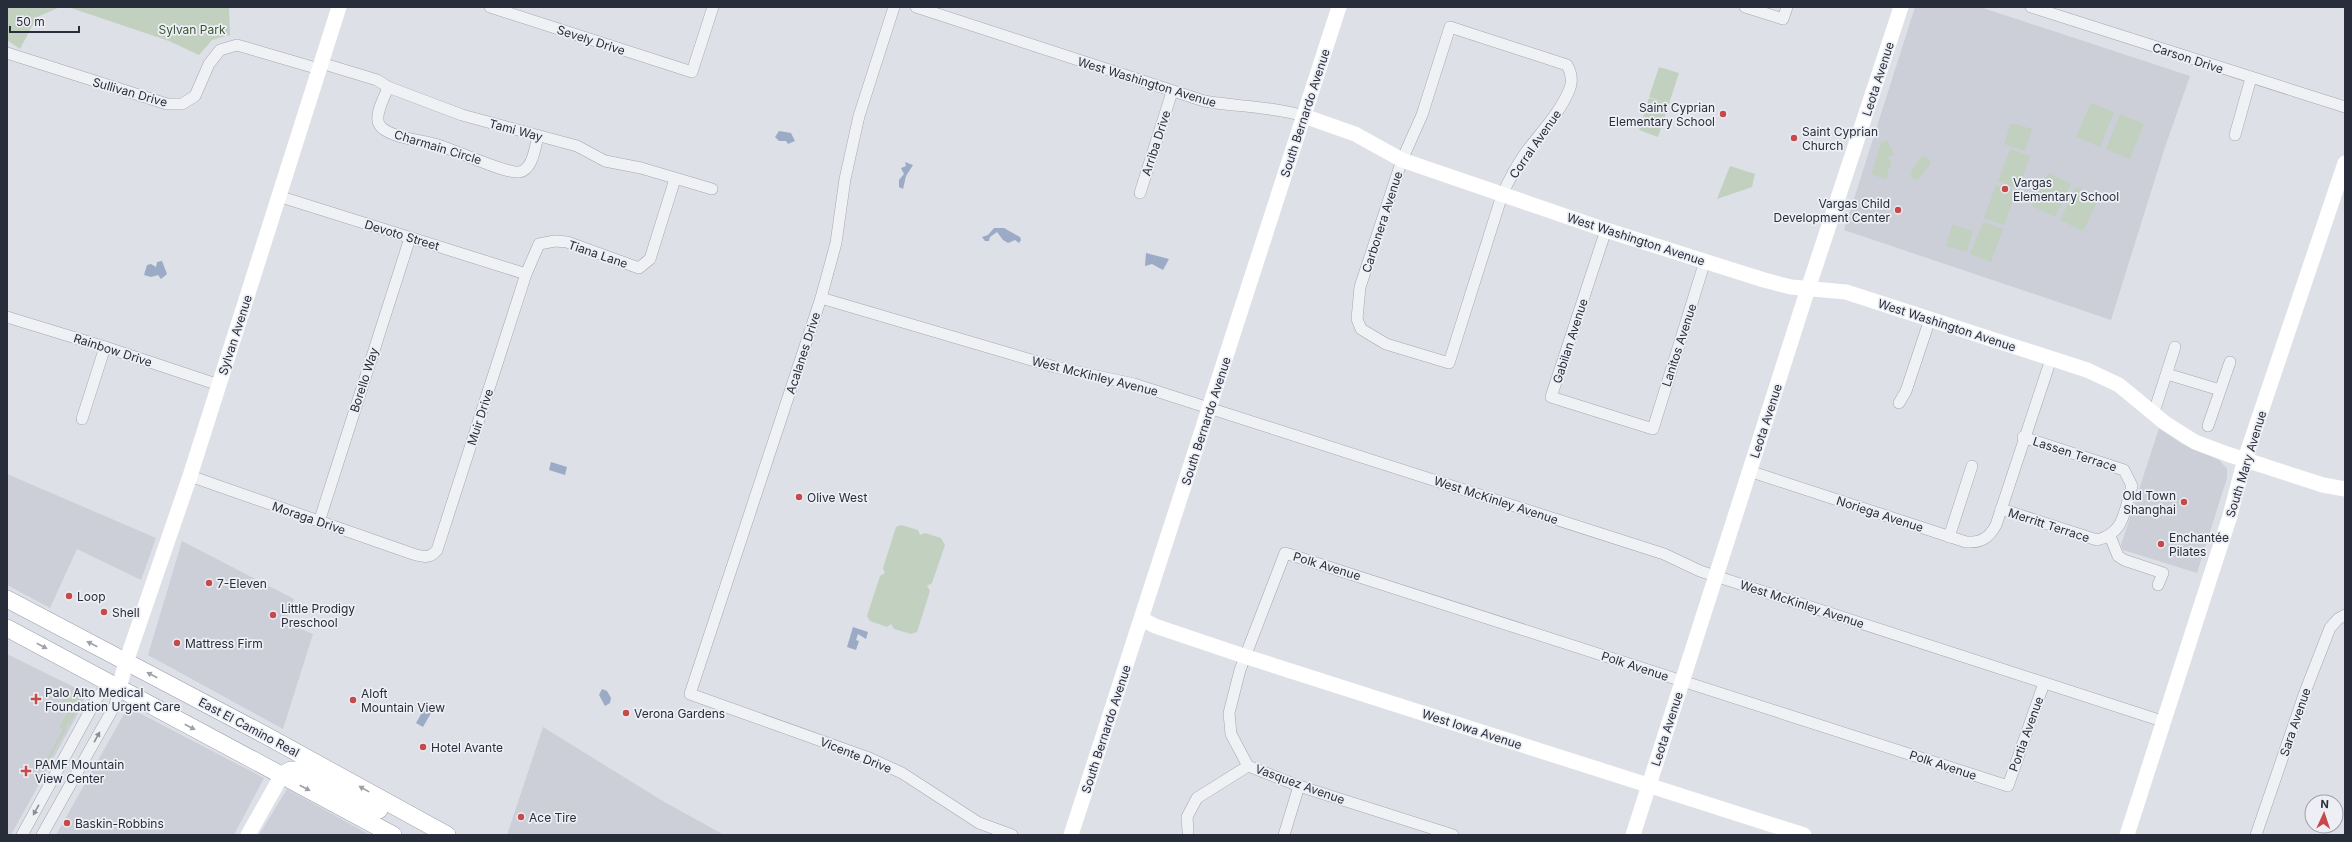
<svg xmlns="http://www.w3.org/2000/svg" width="2352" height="842" font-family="Inter,sans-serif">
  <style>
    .built { fill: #cccfd8 }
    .green { fill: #c1d0bf }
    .water { fill: #9baac5 }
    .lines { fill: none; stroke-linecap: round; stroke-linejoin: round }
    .street-casing { stroke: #a4a7b0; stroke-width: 12 }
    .primary-casing { stroke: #9ea3b2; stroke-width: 18 }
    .street { stroke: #f0f1f5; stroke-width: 11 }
    .secondary { stroke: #fff; stroke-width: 15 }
    .primary { stroke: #fff; stroke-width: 17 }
    .oneway { fill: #9ea0a7 }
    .oneway2 { fill: #8c8f98 }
    .poi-dot { fill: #c6494b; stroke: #edeff4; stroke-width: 1.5 }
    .labels { text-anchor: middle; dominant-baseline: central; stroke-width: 3.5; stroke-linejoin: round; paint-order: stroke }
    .park-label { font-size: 12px; fill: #385736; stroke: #edeff4 }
    .street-label { font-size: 12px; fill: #282d3c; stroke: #edeff4 }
    .poi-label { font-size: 12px; fill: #282d3c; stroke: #edeff4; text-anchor: start }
  </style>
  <rect width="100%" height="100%" fill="#dee0e7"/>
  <g class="built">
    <path d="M1915 7H1980L2190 76 2165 147 2111 320 1844 230Z"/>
    <path d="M2159 428 2182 444 2219 460 2227 469V478L2197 573 2123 550 2121 545Z"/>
    <path d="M7 474 156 538 141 580 77 549 50 608 7 585Z"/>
    <path d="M182 541 294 599 286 623 313 634 283 729 148 655Z"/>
    <path d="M7 654 82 691 85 696 81 708 11 835H7Z"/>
    <path d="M128 707 264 778 234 835H56Z"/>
    <path d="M543 727 661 800 724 835H507Z"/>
    <path d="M287 789 370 835H259Z"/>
  </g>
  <g class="green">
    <path d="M7 7H60L37 17 20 49 7 40Z"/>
    <path d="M68 7H229L230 35 212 40 199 55 169 41Z"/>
    <path d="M1659 67 1679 73 1658 137 1639 130 1649 98 1666 103 1649 97Z"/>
    <path d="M2091 103 2114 112 2100 147 2076 137Z"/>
    <path d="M2120 114 2144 124 2130 159 2106 149Z"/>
    <path d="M2011 123 2032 129 2025 151 2004 144Z"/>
    <path d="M1887 140 1894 155 1888 158 1892 166 1887 169 1889 176 1884 179 1871 174 1881 143Z"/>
    <path d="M2010 149 2030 156 2018 189 1998 181Z"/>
    <path d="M1925 156 1929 159 1930 164 1919 179 1914 180 1910 173 1921 157Z"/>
    <path d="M1730 166 1755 174 1752 187 1717 199Z"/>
    <path d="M2048 173 2071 184 2055 217 2032 206Z"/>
    <path d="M1996 185 2016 192 2004 225 1984 218Z"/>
    <path d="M2076 187 2099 198 2083 231 2060 220Z"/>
    <path d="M1983 222 2003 229 1991 262 1970 254Z"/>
    <path d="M1952 225 1973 231 1967 252 1946 246Z"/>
    <path d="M901 525 918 530 920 535 925 533 941 538 945 545 932 583 927 586 930 591 917 632 911 634 894 629 891 624 887 627 870 621 867 616 880 576 885 573 883 568 896 527Z"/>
    <path d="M74 695 81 698V704L69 724 67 723 66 727 67 728 46 765 44 764 63 729 59 727 70 709 60 703 69 696Z"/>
  </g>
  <g class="water">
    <path d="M779 131 791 133 795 141 788 144 786 141H779L775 137Z"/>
    <path d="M905 162 913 165 906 176 903 189 899 187V180L904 174 901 168 906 166Z"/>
    <path d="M994 228H1004L1020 237 1021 240 1019 243 1015 240 1008 243 1003 240 997 232 990 237 989 241H985L982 237 988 235Z"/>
    <path d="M1146 253 1169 259 1163 270 1152 264 1145 266Z"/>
    <path d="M162 261 167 274 161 279 158 275 151 277 144 275 147 265 151 264 156 267 157 262Z"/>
    <path d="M551 462 567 467 565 475 549 470Z"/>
    <path d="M853 627 868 632 866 639 858 634 856 640 859 641 856 650 847 647Z"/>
    <path d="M602 689 607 691 611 698 610 703 605 706 599 695Z"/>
    <path d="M424 709 431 713 423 727 416 723Z"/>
  </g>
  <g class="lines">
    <defs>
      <g id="street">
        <path d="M490 7 692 72 713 7"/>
        <path d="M894 7 859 116 845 179 836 243 821 298 690 694 869 758 902 773 979 823 1012 835"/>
        <path d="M916 7 1204 101C1237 107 1271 106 1304 116"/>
        <path d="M1745 7 1783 19 1787 7"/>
        <path d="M2031 7 2345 107"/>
        <path d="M1450 27 1567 65C1571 72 1573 79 1570 88 1561 112 1541 132 1526 152 1516 166 1509 180 1502 195L1449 363 1386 344 1361 329 1357 319 1360 287 1402 160 1422 115Z"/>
        <path d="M7 53 167 104H182L195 96 209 64 220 50 237 45 319 69"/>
        <path d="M321 63 377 80 388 87 462 115 577 146 605 161 641 168 712 189"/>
        <path d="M388 87C385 97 374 114 379 124 386 138 424 140 438 145 455 150 506 174 519 172 533 170 535 147 538 136"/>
        <path d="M2235 135 2251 78"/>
        <path d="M1140 193 1172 92"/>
        <path d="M278 196 526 274"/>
        <path d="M1606 230 1551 397 1653 429 1705 261"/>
        <path d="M821 298 1055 367 1134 384 1664 554 1700 571 2165 722"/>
        <path d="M7 317 105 347 219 385"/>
        <path d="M2167 374 2220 390"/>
        <path d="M1899 403 1906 391 1930 319"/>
        <path d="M2154 412 2175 347"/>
        <path d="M82 419 105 347"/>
        <path d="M2208 426 2230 362"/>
        <path d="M1749 471 1966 542C1981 543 1989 538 1996 525L2051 359"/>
        <path d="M190 476 413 554C423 557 430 559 437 550L526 274 539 244 555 241 567 242 639 268 650 259 675 179"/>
        <path d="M2001 509 2097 540C2125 533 2124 511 2132 486L2124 470 2023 437"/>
        <path d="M319 522 410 238"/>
        <path d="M2110 536 2118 556 2124 560 2163 573 2158 585"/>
        <path d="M1949 537 1972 466"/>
        <path d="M1188 831 1187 817 1197 798 1248 766"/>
        <path d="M22 835 97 698 109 683"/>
        <path d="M42 835 115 705 119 688"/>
        <path d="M1284 835 1299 786"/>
        <path d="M1453 835 1299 786 1248 766 1231 734 1229 713 1240 670 1285 553 2008 786 2044 683"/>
        <path d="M2256 835 2305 692 2330 628 2338 619 2345 615"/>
      </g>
      <g id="primary">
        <path d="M7 599 265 735 447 835"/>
        <path d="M7 628 393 835"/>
        <path d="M282 775 291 770H299L379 810"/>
      </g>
    </defs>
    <use href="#street" class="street-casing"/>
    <use href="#primary" class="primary-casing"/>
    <use href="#street" class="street"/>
    <g class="secondary">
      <path d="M1304 116 1355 134 1402 160 1606 230 1764 280 1791 287 1846 292 2087 370 2119 385 2165 423 2195 442 2227 454 2323 485 2345 489"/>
      <path d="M1142 619 1155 626 1247 657 1804 835"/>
      <path d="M119 688 126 662 190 476 339 7"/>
      <path d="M248 835 282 775"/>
      <path d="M1071 835 1339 7"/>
      <path d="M1633 835 1804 301 1901 7"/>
      <path d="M2127 835 2229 519 2245 459 2345 163"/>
    </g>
    <use href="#primary" class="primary"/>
  </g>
  <defs><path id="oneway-solid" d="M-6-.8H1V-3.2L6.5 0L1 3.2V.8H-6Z"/></defs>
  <g class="oneway">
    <use href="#oneway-solid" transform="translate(92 644) rotate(-153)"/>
    <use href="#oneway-solid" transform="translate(42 646) rotate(28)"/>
    <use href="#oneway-solid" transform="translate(152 675) rotate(-152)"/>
    <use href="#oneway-solid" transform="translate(190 727) rotate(28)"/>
    <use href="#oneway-solid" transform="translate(305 788) rotate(28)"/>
    <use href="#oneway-solid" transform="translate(364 789) rotate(-151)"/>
  </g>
  <g class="oneway2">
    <use href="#oneway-solid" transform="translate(97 737) rotate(-61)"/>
    <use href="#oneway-solid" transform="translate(36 810) rotate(119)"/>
  </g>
  <g class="poi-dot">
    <circle cx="1723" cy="114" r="4"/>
    <circle cx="1794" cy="138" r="4"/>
    <circle cx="2005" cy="189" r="4"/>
    <circle cx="1898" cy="210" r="4"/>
    <circle cx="799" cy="497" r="4"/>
    <circle cx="2184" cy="502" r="4"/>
    <circle cx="2161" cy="544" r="4"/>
    <circle cx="209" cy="583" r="4"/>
    <circle cx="69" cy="596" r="4"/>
    <circle cx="104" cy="612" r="4"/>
    <circle cx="273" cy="615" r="4"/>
    <circle cx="177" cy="643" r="4"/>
    <path d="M34 693h4v4h4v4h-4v4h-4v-4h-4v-4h4z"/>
    <circle cx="353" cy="700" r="4"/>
    <circle cx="626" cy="713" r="4"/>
    <circle cx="423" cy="747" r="4"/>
    <path d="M24 765h4v4h4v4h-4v4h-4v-4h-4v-4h4z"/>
    <circle cx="521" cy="817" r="4"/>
    <circle cx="67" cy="823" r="4"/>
  </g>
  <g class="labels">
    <g class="park-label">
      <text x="192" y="29">Sylvan Park</text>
    </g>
    <g class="street-label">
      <text transform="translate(591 40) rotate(18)">Sevely Drive</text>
      <text transform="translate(2188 58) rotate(18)">Carson Drive</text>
      <text transform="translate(1878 79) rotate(-72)">Leota Avenue</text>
      <text transform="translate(1147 82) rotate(17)">West Washington Avenue</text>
      <text transform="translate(130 92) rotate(16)">Sullivan Drive</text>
      <text transform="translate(1305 113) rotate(-72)">South Bernardo Avenue</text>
      <text transform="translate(516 130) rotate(15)">Tami Way</text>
      <text transform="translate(1156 143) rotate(-72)">Arriba Drive</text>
      <text transform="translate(1535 144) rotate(-55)">Corral Avenue</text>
      <text transform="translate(438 147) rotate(17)">Charmain Circle</text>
      <text transform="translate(1382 222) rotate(-72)">Carbonera Avenue</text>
      <text transform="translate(402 235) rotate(17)">Devoto Street</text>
      <text transform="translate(1636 239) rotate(18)">West Washington Avenue</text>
      <text transform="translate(598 254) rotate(19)">Tiana Lane</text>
      <text transform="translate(1947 325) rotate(18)">West Washington Avenue</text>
      <text transform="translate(235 335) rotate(-72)">Sylvan Avenue</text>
      <text transform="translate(1570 341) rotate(-72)">Gabilan Avenue</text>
      <text transform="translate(1679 345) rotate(-72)">Lanitos Avenue</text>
      <text transform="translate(113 350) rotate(18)">Rainbow Drive</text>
      <text transform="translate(803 353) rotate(-72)">Acalanes Drive</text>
      <text transform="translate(1095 376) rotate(14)">West McKinley Avenue</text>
      <text transform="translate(364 380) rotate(-72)">Borello Way</text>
      <text transform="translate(480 417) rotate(-72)">Muir Drive</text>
      <text transform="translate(1206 421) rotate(-72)">South Bernardo Avenue</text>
      <text transform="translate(1766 421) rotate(-72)">Leota Avenue</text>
      <text transform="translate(2075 454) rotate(18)">Lassen Terrace</text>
      <text transform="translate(2246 464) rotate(-73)">South Mary Avenue</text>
      <text transform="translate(1496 500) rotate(18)">West McKinley Avenue</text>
      <text transform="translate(1880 514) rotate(18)">Noriega Avenue</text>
      <text transform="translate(309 518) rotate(19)">Moraga Drive</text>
      <text transform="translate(2049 525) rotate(18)">Merritt Terrace</text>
      <text transform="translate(1327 566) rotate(17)">Polk Avenue</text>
      <text transform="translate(1802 604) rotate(18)">West McKinley Avenue</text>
      <text transform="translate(1635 666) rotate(18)">Polk Avenue</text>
      <text transform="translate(2295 722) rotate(-71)">Sara Avenue</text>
      <text transform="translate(249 727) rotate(28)">East El Camino Real</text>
      <text transform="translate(1106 729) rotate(-72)">South Bernardo Avenue</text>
      <text transform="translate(1472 729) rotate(18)">West Iowa Avenue</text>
      <text transform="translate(1667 729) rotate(-72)">Leota Avenue</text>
      <text transform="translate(2026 734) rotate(-70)">Portia Avenue</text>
      <text transform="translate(856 755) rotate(22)">Vicente Drive</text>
      <text transform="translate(1943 765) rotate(18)">Polk Avenue</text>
      <text transform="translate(1300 784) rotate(20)">Vasquez Avenue</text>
    </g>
    <g class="poi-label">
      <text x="1715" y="107" text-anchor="end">Saint Cyprian<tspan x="1715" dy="14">Elementary School</tspan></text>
      <text x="1802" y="131">Saint Cyprian<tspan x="1802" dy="14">Church</tspan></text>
      <text x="2013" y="182">Vargas<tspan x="2013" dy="14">Elementary School</tspan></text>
      <text x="1890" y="203" text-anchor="end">Vargas Child<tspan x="1890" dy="14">Development Center</tspan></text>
      <text x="2176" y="495" text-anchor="end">Old Town<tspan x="2176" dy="14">Shanghai</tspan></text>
      <text x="807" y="497">Olive West</text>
      <text x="2169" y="537">Enchantée<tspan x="2169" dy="14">Pilates</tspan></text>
      <text x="217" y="583">7-Eleven</text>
      <text x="77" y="596">Loop</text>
      <text x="281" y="608">Little Prodigy<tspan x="281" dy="14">Preschool</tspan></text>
      <text x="112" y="612">Shell</text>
      <text x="185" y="643">Mattress Firm</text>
      <text x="45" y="692">Palo Alto Medical<tspan x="45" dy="14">Foundation Urgent Care</tspan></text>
      <text x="361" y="693">Aloft<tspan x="361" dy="14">Mountain View</tspan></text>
      <text x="634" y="713">Verona Gardens</text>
      <text x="431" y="747">Hotel Avante</text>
      <text x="35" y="764">PAMF Mountain<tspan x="35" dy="14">View Center</tspan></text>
      <text x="529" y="817">Ace Tire</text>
      <text x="75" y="823">Baskin-Robbins</text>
    </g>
  </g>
  <rect width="2352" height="842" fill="none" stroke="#282d3c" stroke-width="16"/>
  <g transform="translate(2324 814) rotate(3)"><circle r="19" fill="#edeff4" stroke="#9ea1aa"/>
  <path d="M0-3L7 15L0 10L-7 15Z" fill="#c6494b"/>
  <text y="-6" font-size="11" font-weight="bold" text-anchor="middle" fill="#282d3c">N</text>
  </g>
  <path d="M10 26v6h69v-6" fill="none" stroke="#282d3c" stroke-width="2"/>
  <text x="16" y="26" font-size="12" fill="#282d3c" stroke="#edeff4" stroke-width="3" paint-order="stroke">50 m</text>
</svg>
